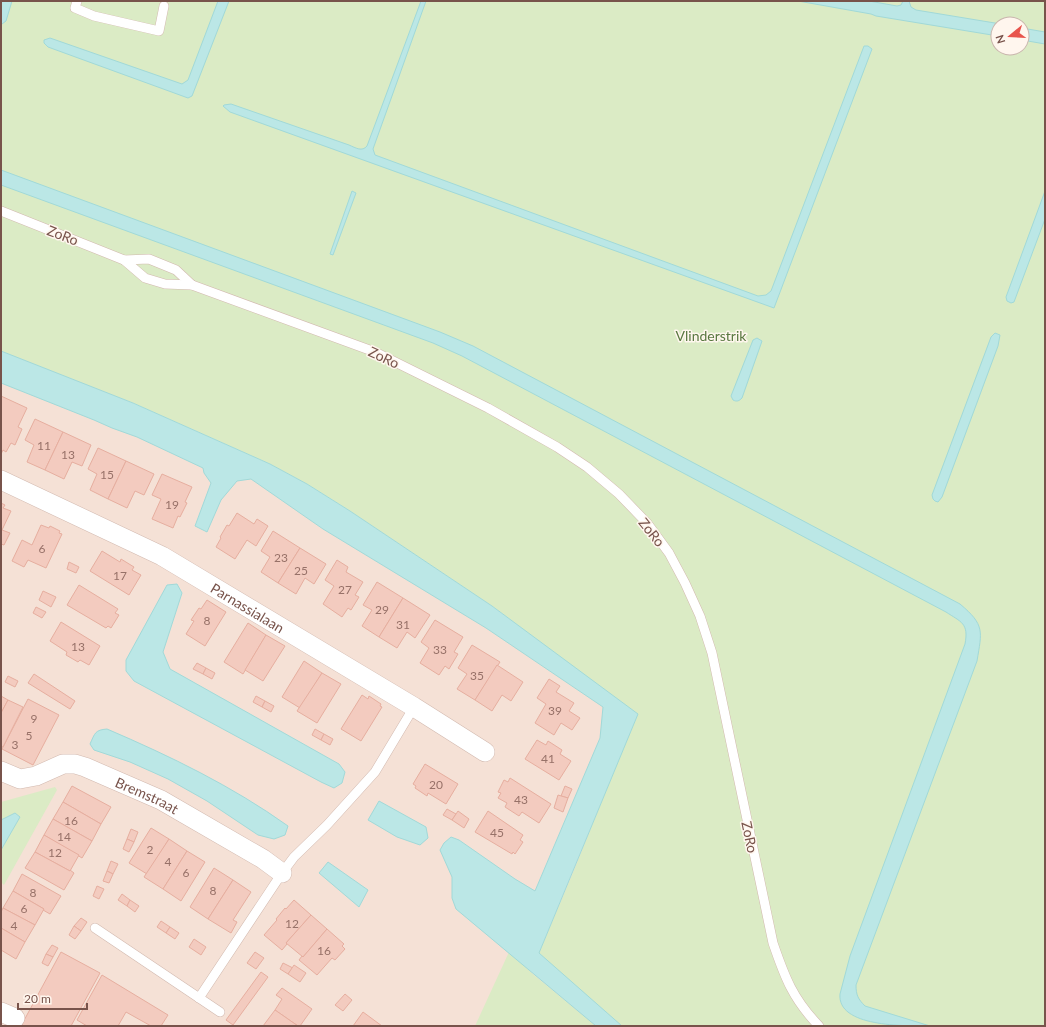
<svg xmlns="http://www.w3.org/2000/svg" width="1046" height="1027" font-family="Lato,sans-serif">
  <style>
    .residential { fill: #f5e1d6 }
    .green { fill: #dbebc5; fill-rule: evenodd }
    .water { fill: #bbe7e6; stroke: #a1d9d8 }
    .building { fill: #f3cbbf; stroke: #e6ae9f }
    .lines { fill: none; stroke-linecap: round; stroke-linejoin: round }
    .service-casing { stroke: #d2b9af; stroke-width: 10 }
    .minor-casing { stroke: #d2b9af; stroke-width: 20 }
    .service { stroke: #fff; stroke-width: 9 }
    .minor { stroke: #fff; stroke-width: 19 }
    .labels { text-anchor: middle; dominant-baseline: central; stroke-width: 3; stroke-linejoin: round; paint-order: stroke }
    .number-label { font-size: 12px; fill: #977168 }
    .street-label { font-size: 14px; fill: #78534b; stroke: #fff6ee }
    .park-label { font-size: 14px; fill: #597840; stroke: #fff6ee }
  </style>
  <rect width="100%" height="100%" fill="#fdf1e8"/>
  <path class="residential" d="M1 328 663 712 609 1026H1Z"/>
  <g class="green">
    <path d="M1 1H1045V1026H609L539 953 574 870 637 714 492 606 350 511 307 484 270 464 133 403 1 351ZM998 24H1022V48H998Z"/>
    <path d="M55 787 57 790 4 885 1 882V850L20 817 15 813 1 820V802Z"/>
    <path d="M509 952 534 975 596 1026H475Z"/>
  </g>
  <g class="water">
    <path d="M1 1H12L6 21 2 24H1Z"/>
    <path d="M218 1H229L192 96 188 98 48 47 44 43V40L50 38 182 84 188 80Z"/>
    <path d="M421 1H426L373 149 375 155 758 296 766 295 771 291 864 46H868L872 49 774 308 230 112 223 106 224 105 231 104 349 145C356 148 362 152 367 146Z"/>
    <path d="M798 1H869L897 6 901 5 903 1H909L911 7 916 10 1001 24H998V36L876 16 871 14Z"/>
    <path d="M1022 28 1045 32V44L1022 40Z"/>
    <path d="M1 170 440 332 473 346 960 604C985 625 982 631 977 661L856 985C856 995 858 999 865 1006L930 1026C904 1026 837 1027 840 994L850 956 965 644C969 623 961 622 946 612L462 356 433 343 1 185Z"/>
    <path d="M352 191 356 193 333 255 330 254Z"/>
    <path d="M1045 191V219L1014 302 1011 303 1007 301 1006 297Z"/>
    <path d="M995 333 1000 335 998 346 942 497 938 502 935 501 933 499 932 495 991 337Z"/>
    <path d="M757 338 762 341 742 398C739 401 737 402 733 400L731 396 753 340Z"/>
    <path d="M1 351 133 403 270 464 307 484 350 511 492 606 638 714 539 953 622 1026H596L456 909 452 898V877L440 850 444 843 451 837 459 840 515 879 535 891 600 738 603 707 486 628 323 529 251 479 237 481 221 500 207 532 195 526 211 483 204 473 203 468 137 437 112 428 94 420 1 383Z"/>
    <path d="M177 584 182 593 163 652 170 669 339 764 345 772 342 783 334 788 321 782 134 681 126 671V660L167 585Z"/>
    <path d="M107 729C170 756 232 786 288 826L285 835 274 839 258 835 207 801 168 779 130 762 94 750 90 744C95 733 95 730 107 729Z"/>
    <path d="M379 801 426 827 428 838 420 845 397 837 368 820Z"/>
    <path d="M15 813 20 817 1 850V820Z"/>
    <path d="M328 862 368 890 359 907 319 873Z"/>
  </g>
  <g class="building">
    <path d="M1 396 27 408 18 427 22 429 15 445 11 443 6 452 3 450 1 454Z"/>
    <path d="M35 419 63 432 45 470 27 462 34 445 25 440Z"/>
    <path d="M63 432 91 445 82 466 72 462 64 479 45 470Z"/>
    <path d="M98 448 126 461 108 499 90 490 97 474 88 469Z"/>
    <path d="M126 461 154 474 144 495 135 491 127 508 108 499Z"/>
    <path d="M162 474 192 487 185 502 187 503 180 517 178 516 173 528 152 519 161 499 152 495Z"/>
    <path d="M1 503 5 505 3 508 11 511 2 530 10 533 4 545 1 544Z"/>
    <path d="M237 513 254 524 257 519 268 526 256 546 247 540 235 559 216 547 221 538 220 537 227 525 229 526Z"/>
    <path d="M41 525 49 528 50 526 60 531 59 533 62 534 46 568 28 560 24 567 12 561 22 540 32 545Z"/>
    <path d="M273 531 300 548 278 583 261 572 270 557 261 551Z"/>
    <path d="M300 548 326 564 314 584 305 578 296 594 278 583Z"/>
    <path d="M102 551 120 562 121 559 134 567 132 570 141 575 129 595 90 571Z"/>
    <path d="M337 560 348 567 346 572 363 582 355 595 359 597 351 610 348 608 342 617 323 604 334 586 325 580Z"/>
    <path d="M69 562 79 567 76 573 67 569Z"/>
    <path d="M377 582 403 598 379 637 362 626 372 610 363 605Z"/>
    <path d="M79 585 118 609 115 613 119 615 111 628 108 626 106 628 67 605Z"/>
    <path d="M43 591 56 597 51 607 39 600Z"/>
    <path d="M403 598 430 615 415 638 407 632 397 648 379 637Z"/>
    <path d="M207 600 226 612 205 646 186 634 194 621 191 620 199 608 201 609Z"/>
    <path d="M36 607 46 612 42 618 33 613Z"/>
    <path d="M435 620 463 637 454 652 458 654 449 669 445 666 439 675 420 663 429 648 421 642Z"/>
    <path d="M61 622 100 646 89 665 80 660 78 662 66 655 67 652 50 641Z"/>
    <path d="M248 623 266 635 243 674 224 662Z"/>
    <path d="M266 635 285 646 263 681 245 670Z"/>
    <path d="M472 645 500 662 475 700 457 689 467 674 458 668Z"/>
    <path d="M304 661 322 673 300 708 282 697Z"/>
    <path d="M197 663 206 668 203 674 193 669Z"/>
    <path d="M497 665 523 682 511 701 502 695 492 711 475 700Z"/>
    <path d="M206 668 215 673 212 679 203 674Z"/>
    <path d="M322 673 341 684 317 723 297 711Z"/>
    <path d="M34 674 75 701 70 709 28 683Z"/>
    <path d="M8 676 18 681 15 687 5 682Z"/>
    <path d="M549 679 560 686 556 692 574 703 569 711 580 718 572 730 561 723 554 735 535 723 546 704 537 698Z"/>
    <path d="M362 695 368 699 369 696 381 704 380 706 382 707 361 741 341 729Z"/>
    <path d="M1 696 8 700 1 713Z"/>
    <path d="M256 696 265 701 262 707 253 702Z"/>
    <path d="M28 699 59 715 33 765 2 749Z"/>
    <path d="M8 700 23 707 3 747 1 746V713Z"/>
    <path d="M265 701 274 706 271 712 262 707Z"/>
    <path d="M315 729 324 734 321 740 312 735Z"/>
    <path d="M324 734 333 739 330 745 321 740Z"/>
    <path d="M537 740 546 745 548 741 562 750 560 754 571 761 559 780 525 759Z"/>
    <path d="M425 764 458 784 446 804 428 793 427 796 415 788 416 786 413 784Z"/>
    <path d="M510 778 551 804 539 823 522 812 519 816 505 807 507 803 498 798 501 793 498 792 504 780 508 782Z"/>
    <path d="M72 786 111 807 101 824 63 802Z"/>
    <path d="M565 786 572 789 568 798 561 796Z"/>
    <path d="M558 795 568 798 563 812 554 808Z"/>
    <path d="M63 802 101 824 92 841 53 819Z"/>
    <path d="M447 809 456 814 452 820 443 815Z"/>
    <path d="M458 811 469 819 464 828 452 820Z"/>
    <path d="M488 811 523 835 520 840 523 842 515 854 513 852 512 854 475 832Z"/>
    <path d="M53 819 92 841 82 858 44 835Z"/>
    <path d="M151 828 169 839 147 874 129 863Z"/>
    <path d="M131 829 138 832 134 842 127 839Z"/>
    <path d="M44 835 79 855 70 871 35 852Z"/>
    <path d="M127 839 134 842 129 852 123 849Z"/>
    <path d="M169 839 187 851 163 889 144 877Z"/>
    <path d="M187 851 205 862 181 901 163 889Z"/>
    <path d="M35 852 70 871V870L74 873 64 890 25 868Z"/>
    <path d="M111 861 118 864 113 874 107 871Z"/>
    <path d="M214 868 233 880 208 919 190 907Z"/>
    <path d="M107 871 113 874 109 883 103 881Z"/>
    <path d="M22 874 61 896 50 914 43 910 44 909 13 891Z"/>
    <path d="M233 880 251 892 233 920 237 922 231 933 208 919Z"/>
    <path d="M97 886 104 889 99 899 93 896Z"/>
    <path d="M13 891 44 909 35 925 3 908Z"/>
    <path d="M122 894 130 900 127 906 118 900Z"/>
    <path d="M130 900 139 906 135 912 127 906Z"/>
    <path d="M294 900 311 915 286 943 287 944 282 950 264 935 277 920 276 919 285 908 286 909Z"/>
    <path d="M3 908 35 925 25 942 1 928V912Z"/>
    <path d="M311 915 327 929 303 957 286 943Z"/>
    <path d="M81 918 87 922 81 931 74 926Z"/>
    <path d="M161 921 170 927 166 933 157 927Z"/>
    <path d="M74 926 81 931 75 939 69 935Z"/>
    <path d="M170 927 179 933 175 939 166 933Z"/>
    <path d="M1 928 25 942 16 959 1 950Z"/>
    <path d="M327 929 344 944 342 946 345 949 335 960 332 958 317 975 299 960 302 956 303 957Z"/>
    <path d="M194 939 206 947 201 955 189 947Z"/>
    <path d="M52 945 58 948 53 957 46 954Z"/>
    <path d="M61 952 100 973 71 1026H21Z"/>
    <path d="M255 952 264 958 256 969 247 963Z"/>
    <path d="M46 954 53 957 48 966 42 963Z"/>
    <path d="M283 963 293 968 288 974 280 969Z"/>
    <path d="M294 965 306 973 300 982 288 974Z"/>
    <path d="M261 972 268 977 233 1025 226 1020Z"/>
    <path d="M102 975 168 1015 161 1026H151L126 1012 118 1026H87L77 1020Z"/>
    <path d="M282 988 312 1009 300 1026H298L275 1010 282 999 276 995Z"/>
    <path d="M345 994 352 1000 343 1011 335 1005Z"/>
    <path d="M275 1010 298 1026H263Z"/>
    <path d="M363 1012 382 1026H353Z"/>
  </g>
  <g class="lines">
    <defs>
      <g id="service">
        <path d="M77 1 75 8 94 16 159 31 164 6"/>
        <path d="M1 211 124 260 145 278 165 284 192 285 375 352 488 408 557 447 587 467 619 494 647 523 669 553 685 583 700 616 712 653 773 943C785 978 793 999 819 1026"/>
        <path d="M124 260 149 259 176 270 192 285"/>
        <path d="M95 928 220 1012"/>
        <path d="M199 998 282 873 294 857 327 825 375 772 414 707"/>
      </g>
      <g id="minor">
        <path id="s1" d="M1 480 162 556 414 707 485 752"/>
        <path id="s2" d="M1 771 20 779 36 776 63 764H75L85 767 161 800 263 859 282 873"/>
        <path d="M1 1012 15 1018"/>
      </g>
    </defs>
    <use href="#service" class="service-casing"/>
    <use href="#minor" class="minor-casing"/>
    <use href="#service" class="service"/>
    <use href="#minor" class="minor"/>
  </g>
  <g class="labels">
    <g class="number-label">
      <text x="44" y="445">11</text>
      <text x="68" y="454">13</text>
      <text x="107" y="474">15</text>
      <text x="172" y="504">19</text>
      <text x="42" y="548">6</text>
      <text x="281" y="557">23</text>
      <text x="301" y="570">25</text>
      <text x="120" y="575">17</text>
      <text x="345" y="589">27</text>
      <text x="382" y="609">29</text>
      <text x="207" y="620">8</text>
      <text x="403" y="624">31</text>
      <text x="78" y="646">13</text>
      <text x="440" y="649">33</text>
      <text x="477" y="675">35</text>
      <text x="555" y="710">39</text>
      <text x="34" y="718">9</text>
      <text x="29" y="735">5</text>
      <text x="15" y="744">3</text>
      <text x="548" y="758">41</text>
      <text x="436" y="784">20</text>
      <text x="521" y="799">43</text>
      <text x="71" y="820">16</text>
      <text x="497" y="832">45</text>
      <text x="64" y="836">14</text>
      <text x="150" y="849">2</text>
      <text x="55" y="852">12</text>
      <text x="168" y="861">4</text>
      <text x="186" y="872">6</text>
      <text x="213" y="890">8</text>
      <text x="33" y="892">8</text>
      <text x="24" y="908">6</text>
      <text x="292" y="923">12</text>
      <text x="14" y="925">4</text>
      <text x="324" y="950">16</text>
    </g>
    <g class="street-label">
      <text transform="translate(63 235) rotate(21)">ZoRo</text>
      <text transform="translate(384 357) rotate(25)">ZoRo</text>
      <text transform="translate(652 532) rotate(51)">ZoRo</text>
      <text stroke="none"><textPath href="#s1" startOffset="278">Parnassialaan</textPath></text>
      <text stroke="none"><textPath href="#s2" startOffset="157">Bremstraat</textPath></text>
      <text transform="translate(750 837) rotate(78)">ZoRo</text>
    </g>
    <g class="park-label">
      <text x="711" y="335">Vlinderstrik</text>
    </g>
  </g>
  <rect width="1046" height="1027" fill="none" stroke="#78534b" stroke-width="4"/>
  <g transform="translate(1010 36) rotate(252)"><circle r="19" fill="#fff6ee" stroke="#c9b5ad"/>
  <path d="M0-3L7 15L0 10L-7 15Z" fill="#e8544c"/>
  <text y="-6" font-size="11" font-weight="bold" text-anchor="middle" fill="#78534b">N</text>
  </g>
  <path d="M18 1003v6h69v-6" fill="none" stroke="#78534b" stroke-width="2"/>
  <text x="24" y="1003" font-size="12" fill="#78534b" stroke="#fff6ee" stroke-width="3" paint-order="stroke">20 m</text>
</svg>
